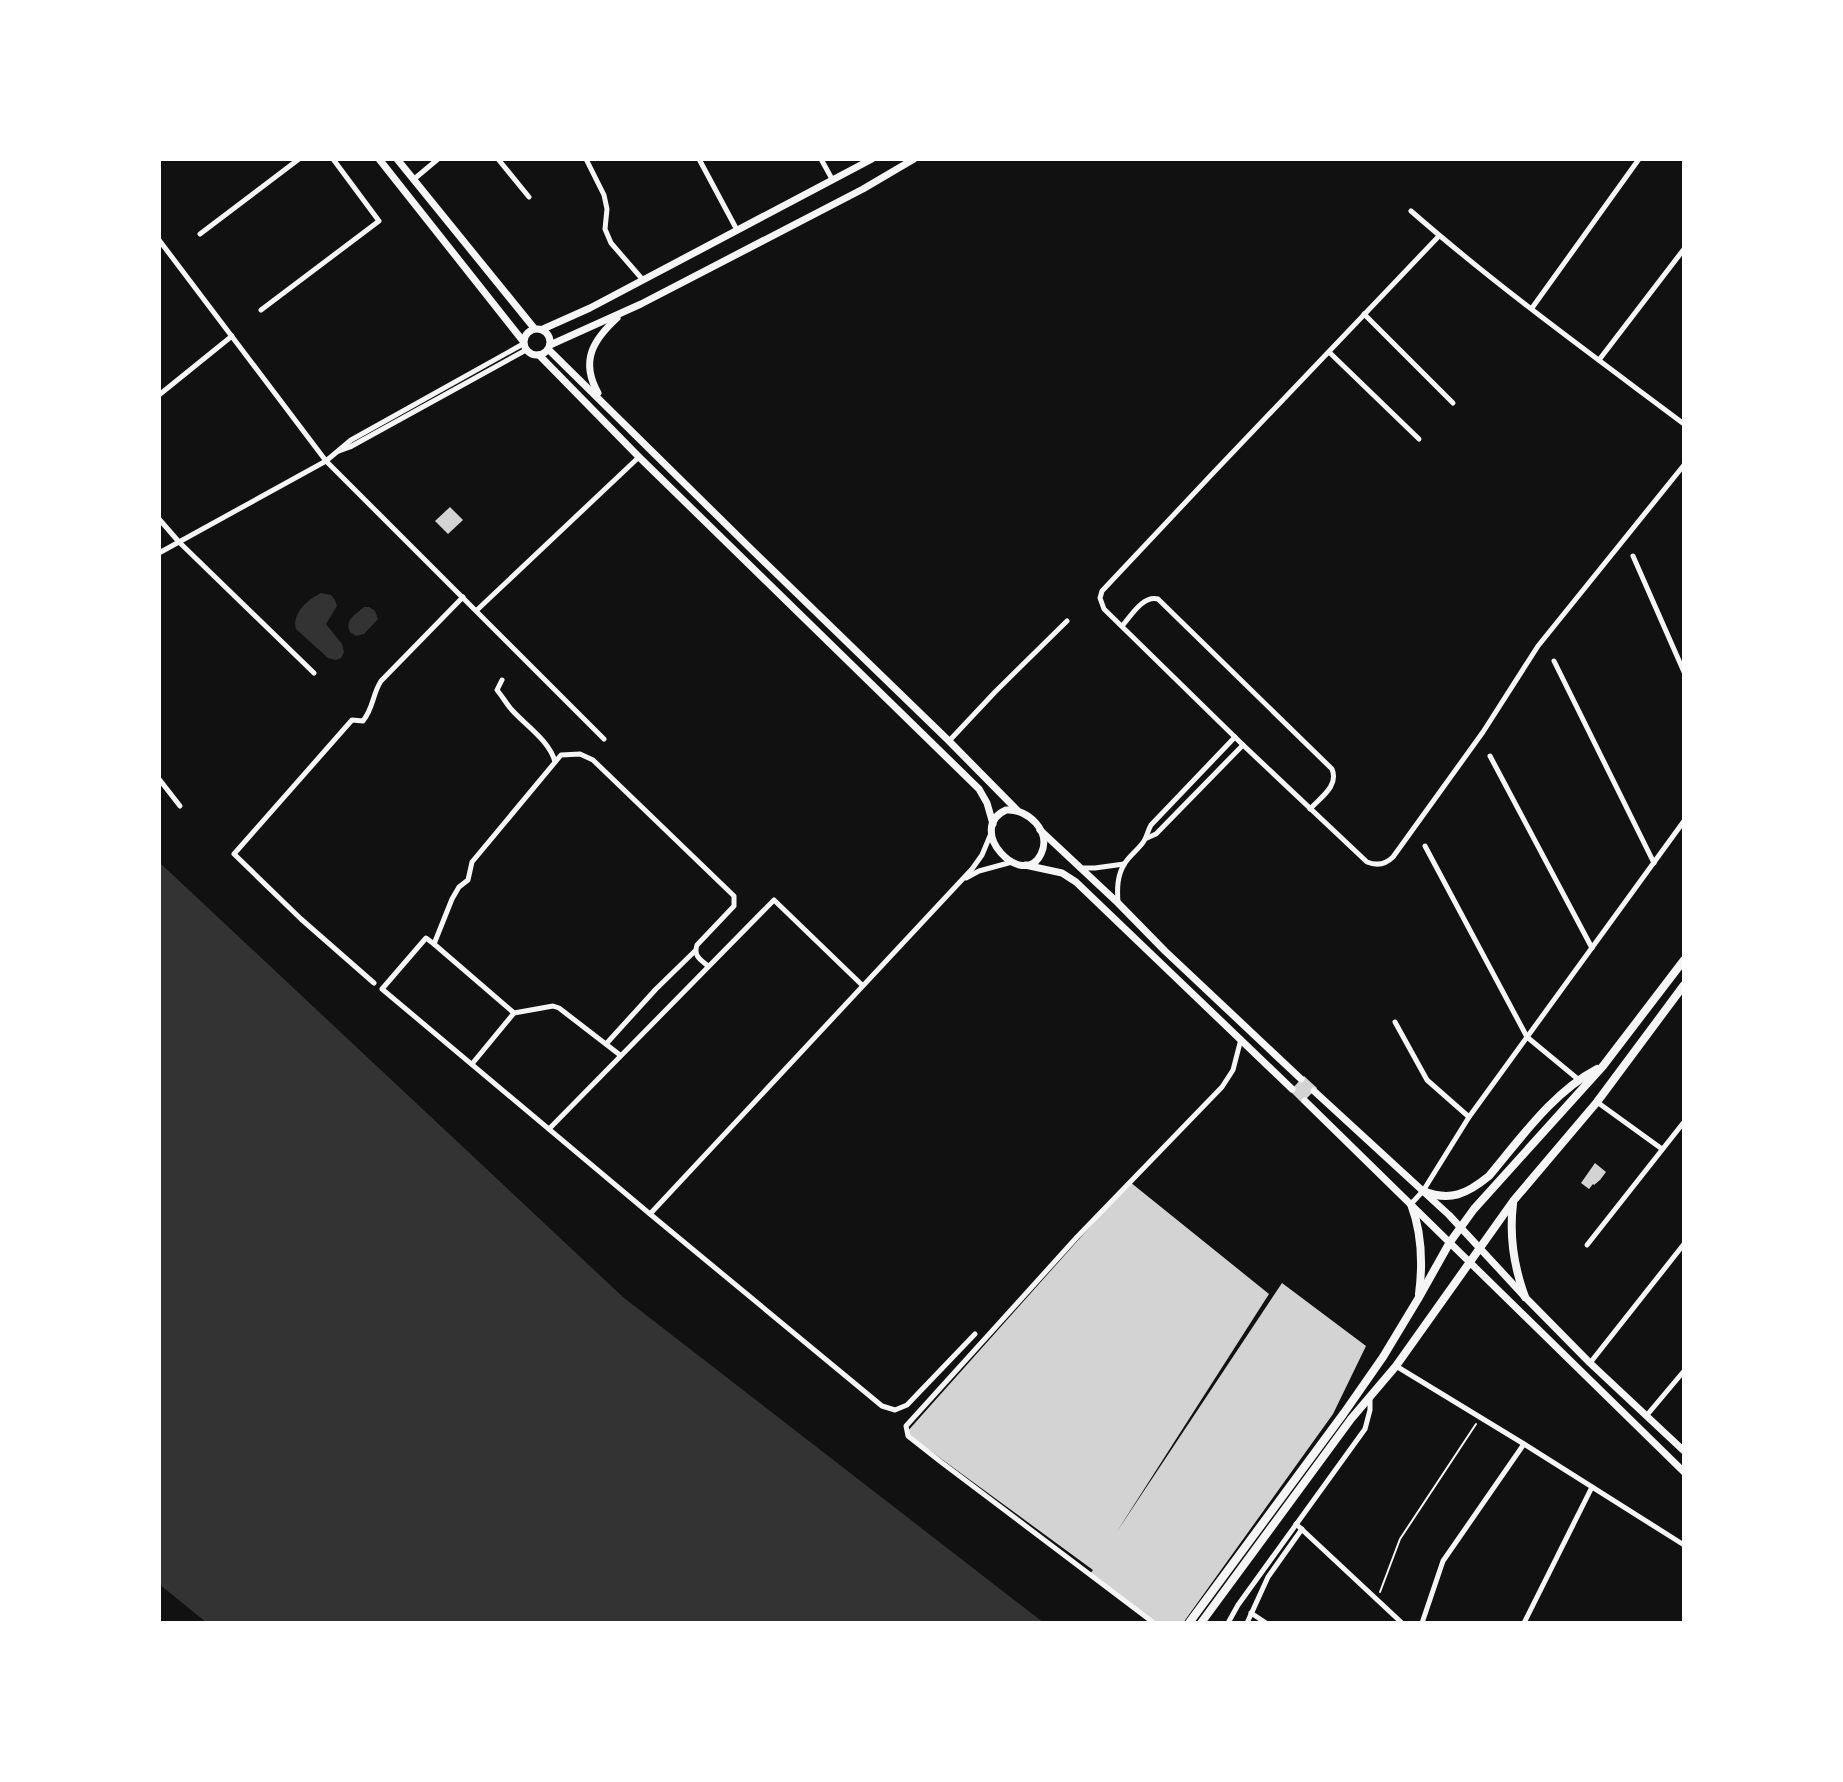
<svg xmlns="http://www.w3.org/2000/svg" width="1843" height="1782" font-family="'Fira Sans Condensed',sans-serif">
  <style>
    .water { fill: #333 }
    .building { fill: #d3d3d3 }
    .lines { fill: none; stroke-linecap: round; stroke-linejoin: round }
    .path { stroke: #f5f5f5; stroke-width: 2 }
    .minor { stroke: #f5f5f5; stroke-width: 5 }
    .secondary { stroke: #f5f5f5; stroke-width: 7 }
    .primary { stroke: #f5f5f5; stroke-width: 8 }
  </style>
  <rect width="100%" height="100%" fill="#111"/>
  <g class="water">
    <path d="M321 593 331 595 335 600 337 606 326 624 342 644 344 652 341 658 336 660 328 658 296 629C292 613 307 600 321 593Z"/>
    <path d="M364 607H369L375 611 378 619 364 634 356 636 350 632C344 620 356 614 364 607Z"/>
    <path d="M159 862 624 1298 1044 1623H207L159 1584Z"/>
  </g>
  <g class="building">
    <path d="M450 507 463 520 448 534 435 521Z"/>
    <path d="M1304 1076 1317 1088 1302 1103 1290 1091Z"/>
    <path d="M1595 1163 1606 1172 1600 1180 1594 1185 1593 1184 1589 1189 1581 1183Z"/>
    <path d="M1130 1182 1269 1294 1116 1533 1282 1283 1366 1346 1333 1414 1183 1623H1154L1090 1574 1093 1570 906 1433Z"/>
  </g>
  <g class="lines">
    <path class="path" d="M1380 1592 1400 1539 1476 1424"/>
    <g class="minor">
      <path d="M498 159 529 197"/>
      <path d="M586 159 604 195 607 209 605 229 611 243 643 280"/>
      <path d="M699 159 737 230"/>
      <path d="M821 159 832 179"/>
      <path d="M413 180 438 159"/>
      <path d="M1411 211C1498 287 1592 355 1684 424"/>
      <path d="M200 234 299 159"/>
      <path d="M1439 236 1214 472 1102 591 1100 598 1104 609 1243 745 1367 862C1377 866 1385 865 1393 857L1483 732 1538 646 1684 465"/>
      <path d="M159 240 326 461 604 739"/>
      <path d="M1532 308 1639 159"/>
      <path d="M261 310 379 221 333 159"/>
      <path d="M1364 314 1453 403"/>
      <path d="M1329 352 1419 439"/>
      <path d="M1599 360 1684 249"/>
      <path d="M159 395 232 336"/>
      <path d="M339 451 350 447 526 350"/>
      <path d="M159 519 179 542 314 673"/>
      <path d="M159 553 326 461 351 440 523 344"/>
      <path d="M1633 556 1684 672"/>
      <path d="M477 610 639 457"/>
      <path d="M1122 626C1131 616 1143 595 1158 599L1332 769C1339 786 1321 797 1310 809"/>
      <path d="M1554 661 1654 863"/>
      <path d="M502 680 497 690C502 696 506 703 511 709 525 725 550 741 555 762"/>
      <path d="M949 741 995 692 1067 621"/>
      <path d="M1490 756 1592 948"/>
      <path d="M159 779 180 806"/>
      <path d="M1147 838 1156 834 1243 745"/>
      <path d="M1425 846 1527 1037 1579 1080"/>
      <path d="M1080 868H1095L1124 864"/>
      <path d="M966 878 979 871 1012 862"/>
      <path d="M1118 903C1117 889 1117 875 1125 863 1130 855 1139 849 1144 841 1147 836 1148 830 1151 825L1235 737"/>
      <path d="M434 944 426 938 382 989 650 1214 882 1406 895 1410 907 1405 975 1334"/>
      <path d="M374 983 301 919 234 854 352 720 363 721C374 707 372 695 381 681L463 597"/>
      <path d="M1395 1022 1427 1080 1469 1117"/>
      <path d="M606 1044 656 989 695 951"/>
      <path d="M620 1055 559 1008 553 1006 514 1013 434 944 452 899 459 887 468 880 472 862 561 755 580 754 593 760 734 896V906L697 945C693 956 701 960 708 966"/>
      <path d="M472 1064 514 1013"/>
      <path d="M1597 1102 1662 1149"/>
      <path d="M549 1129 774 900 862 985"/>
      <path d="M1411 1204 1423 1191 1469 1117 1684 821"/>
      <path d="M650 1214 972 869 982 855 992 831"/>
      <path d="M1587 1245 1684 1122"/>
      <path d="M1590 1363 1684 1244"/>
      <path d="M1396 1366 1524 1444 1684 1545"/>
      <path d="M1647 1415 1684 1371"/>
      <path d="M1296 1524 1402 1623"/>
      <path d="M1251 1613 1266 1623"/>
      <path d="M1154 1623 941 1462 908 1436 906 1426 1077 1237 1222 1087 1233 1070 1241 1039"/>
      <path d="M1228 1623 1238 1605 1365 1429 1370 1410V1398"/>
      <path d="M1247 1623 1268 1577 1302 1529"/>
      <path d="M1422 1623 1443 1561 1524 1444"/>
      <path d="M1524 1623 1592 1487"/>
    </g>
    <g class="secondary">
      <path d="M379 159 523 341"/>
      <path d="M397 159 534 328"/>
      <circle cx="537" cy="342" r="13"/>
      <path d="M543 329 590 308 872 159"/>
      <path d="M550 345 641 304 863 189 914 159"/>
      <path d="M548 349 750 548 949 741 1017 810"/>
      <path d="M539 355 639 457 979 789 987 803 993 824"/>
      <path d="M598 393C580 361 593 340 617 318"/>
      <path d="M1006 810C1028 808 1052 832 1041 854 1023 891 964 829 1006 810Z"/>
      <path d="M1040 830 1118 903 1165 951 1301 1079"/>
      <path d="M1025 865 1062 873 1076 882 1292 1089"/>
      <path d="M1314 1091 1449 1215 1525 1297 1590 1363 1684 1451"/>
      <path d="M1305 1101 1684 1472"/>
    </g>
    <g class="primary">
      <path d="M1423 1191C1450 1202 1467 1194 1489 1176 1521 1138 1553 1092 1597 1069"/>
      <path d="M1411 1204C1422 1233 1423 1263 1419 1294"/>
      <path d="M1513 1204C1509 1237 1514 1267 1525 1297"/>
      <path d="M1189 1623 1344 1413 1383 1357 1418 1299 1450 1242 1474 1209 1603 1066 1684 960"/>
      <path d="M1201 1623 1351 1419 1396 1366 1514 1200 1597 1102 1684 985"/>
    </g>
  </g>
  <rect width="1843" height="1782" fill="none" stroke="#ffffff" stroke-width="322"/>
</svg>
